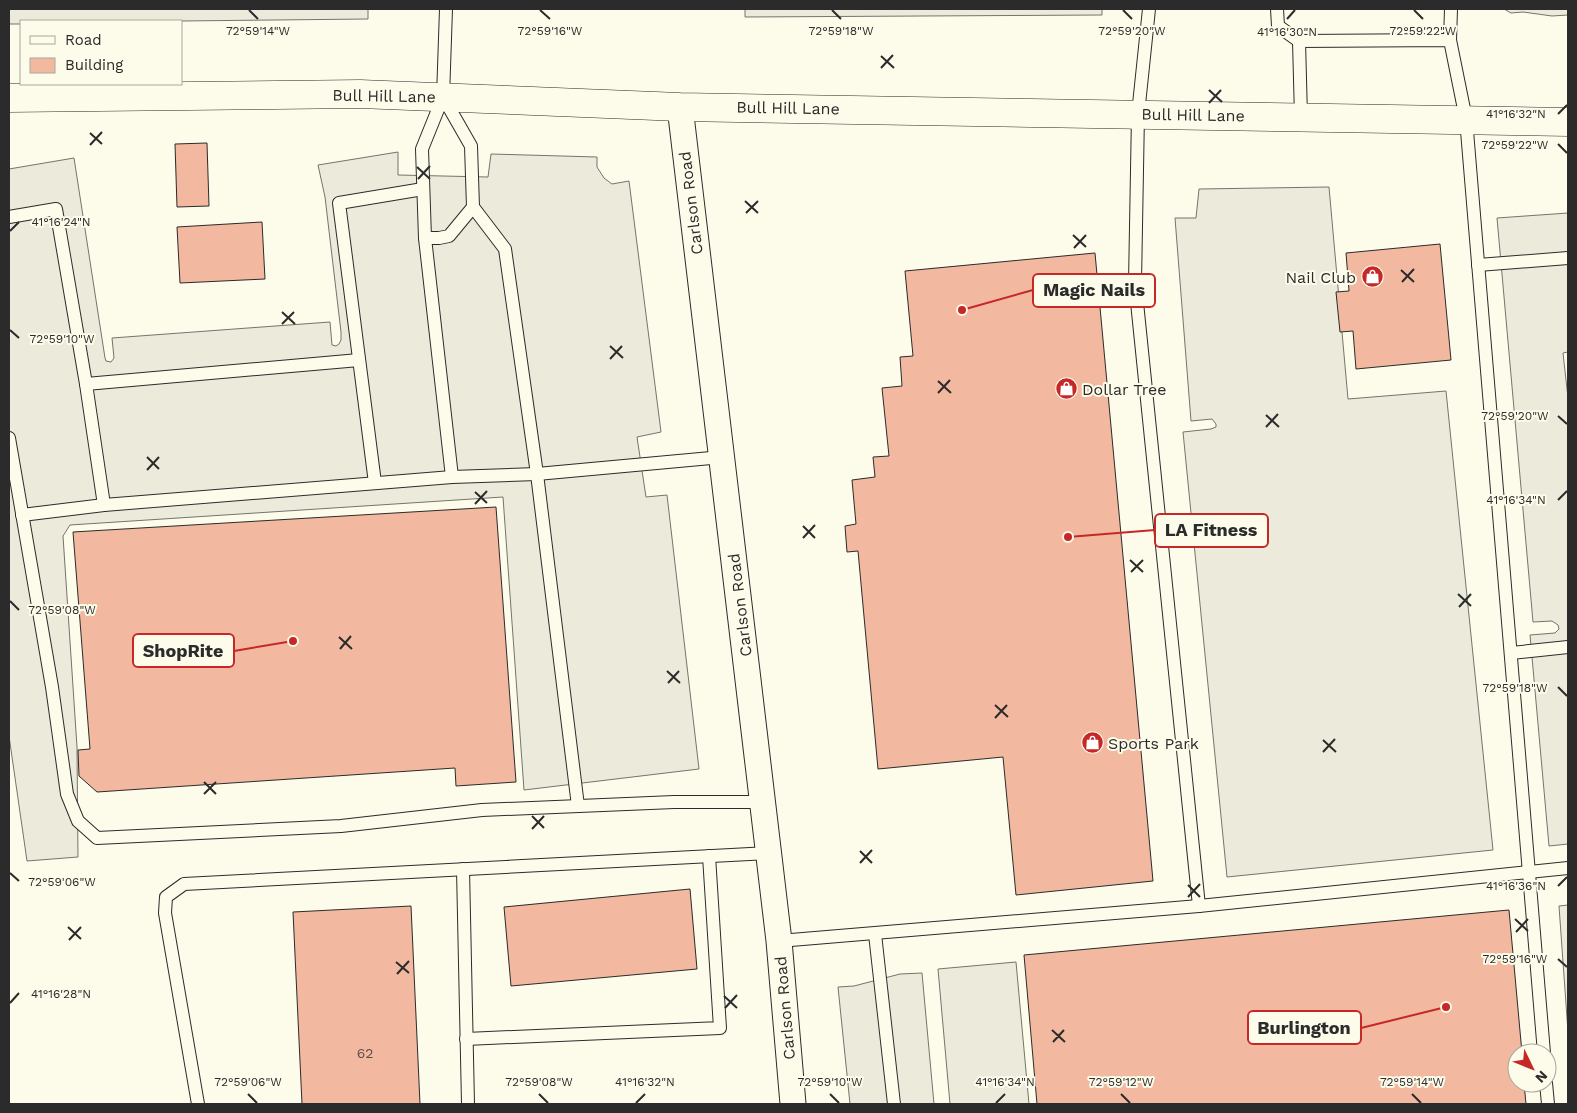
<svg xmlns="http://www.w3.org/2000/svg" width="1577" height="1113" font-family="'Work Sans',sans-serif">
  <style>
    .parking { fill: #eceadb; stroke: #74746e }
    .building { fill: #f2b8a0; stroke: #2b2b2b }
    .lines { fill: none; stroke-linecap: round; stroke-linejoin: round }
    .lane-casing { stroke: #2b2b2b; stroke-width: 14 }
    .street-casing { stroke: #2b2b2b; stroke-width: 27 }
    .secondary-casing { stroke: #2b2b2b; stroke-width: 29 }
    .lane { stroke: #fdfbea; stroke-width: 12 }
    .street { stroke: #fdfbea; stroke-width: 25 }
    .secondary { stroke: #fdfbea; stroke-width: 28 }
    .ticks { fill: none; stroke: #2b2b2b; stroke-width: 2 }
    .labels { text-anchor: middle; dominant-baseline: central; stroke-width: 4; stroke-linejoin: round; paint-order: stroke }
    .number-label { font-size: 14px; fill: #5d4e48 }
    .street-label { font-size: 16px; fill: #2b2b2b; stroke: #fdfbea }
    .poi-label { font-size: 16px; fill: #2b2b2b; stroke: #fdfbea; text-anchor: start }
    .ticks-label { font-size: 12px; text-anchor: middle; fill: #2b2b2b; stroke: #fdfbea; stroke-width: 4; stroke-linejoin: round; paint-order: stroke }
    .leader { fill: none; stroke: #c62828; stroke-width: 2 }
    .callout-dot { fill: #c62828; stroke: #fdfbea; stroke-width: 2 }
    .callout { fill: #fdfbea; stroke: #c62828; stroke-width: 2 }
    .callout-label { font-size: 18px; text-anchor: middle; font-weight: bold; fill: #2b2b2b }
  </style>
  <rect width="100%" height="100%" fill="#fdfbea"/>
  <g class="parking">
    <path d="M9 9H368V19L181 21H21V24H9Z"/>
    <path d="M745 9H1102V15L745 17Z"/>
    <path d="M1504 9H1568V15L1552 16 1523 12 1511 13Z"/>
    <path d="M398 152V175L488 177 491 154 597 157V167L604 178 612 184 629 181 661 432 637 437 646 497 667 495 699 769 524 790 503 497 70 525 63 536 77 747 78 857 27 861 9 736V169L74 158 105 358 106 361 111 362 114 358 112 338 330 322 332 345 336 346 339 344 341 340V332L325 197 318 165Z"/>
    <path d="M1329 187 1348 399 1446 391 1493 850 1227 877 1183 432 1211 429 1216 427V424L1212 419 1191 421 1175 218H1196L1199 189Z"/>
    <path d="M1568 213V352L1563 353 1568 398V844L1549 846 1530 635 1555 633 1559 629 1558 625 1552 621 1533 622 1497 218Z"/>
    <path d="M1568 905V1032L1559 906Z"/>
    <path d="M1016 962 1029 1104H950L938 969Z"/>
    <path d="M922 973 934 1104H850L838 987 854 986 900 974Z"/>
  </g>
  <g class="building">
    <path d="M207 143 209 206 177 207 175 144Z"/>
    <path d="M262 222 265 279 180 283 177 227Z"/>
    <path d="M1440 244 1451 360 1356 369 1353 331 1340 332 1336 292 1349 291 1346 253Z"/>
    <path d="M1095 253 1153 881 1016 895 1003 757 878 769 858 551 847 552 845 526 856 524 852 480 875 477 873 457 889 456 882 388 902 386 900 357 913 356 905 271Z"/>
    <path d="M496 507 516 782 456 786 455 768 97 792 79 776 78 750 90 749 73 532Z"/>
    <path d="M690 889 697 969 511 986 504 907Z"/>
    <path d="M411 906 420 1104H302L293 912Z"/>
    <path d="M1509 910 1522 1053H1517V1083H1524L1526 1104H1037L1024 955Z"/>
  </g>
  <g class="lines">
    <defs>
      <g id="lane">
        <path d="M446 9 443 97 422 149 425 238 452 477 537 474 722 457"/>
        <path d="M1149 9 1138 114 1135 283 1199 906"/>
        <path d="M1277 9 1278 26 1299 41"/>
        <path d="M1450 40 1451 9"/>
        <path d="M443 97 471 146 473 207 505 249 537 474 578 806"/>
        <path d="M1301 117 1299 41 1450 40 1466 119 1544 1053"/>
        <path d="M9 217 56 209 86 384"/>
        <path d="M425 238H439L449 236 473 207"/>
        <path d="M1478 265 1568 258"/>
        <path d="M9 438 52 687 67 794 78 821 97 838 341 826 482 810 674 802H763"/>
        <path d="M375 483 339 203 423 189"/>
        <path d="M104 505 86 384 359 360"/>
        <path d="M22 515 104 505 452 477"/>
        <path d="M1511 653 1568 647"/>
        <path d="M463 869 468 1104"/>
        <path d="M875 934 894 1104"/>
        <path d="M779 941 1199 906 1568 868"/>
        <path d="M466 1039 720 1028 709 856"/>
        <path d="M1546 1083 1548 1104"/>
        <path d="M198 1104 165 913 166 897 184 884 769 853"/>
      </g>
      <path id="street" d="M680 107 779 941 793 1104"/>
      <path id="secondary" d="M9 98 360 94 680 107 1568 122"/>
    </defs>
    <use href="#lane" class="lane-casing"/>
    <use href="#street" class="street-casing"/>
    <use href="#secondary" class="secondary-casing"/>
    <use href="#lane" class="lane"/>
    <use href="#street" class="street"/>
    <use href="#secondary" class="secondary"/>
  </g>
  <path class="ticks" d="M249 10 258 19M540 10 550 19M832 10 841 19M1123 10 1132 19M1414 10 1423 19M1287 19 1295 10M881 56 894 68M881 68 893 55M1209 90 1222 102M1209 103 1221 90M1558 114 1567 105M90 133 102 144M1558 144 1567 153M90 145 102 132M417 167 430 179M418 179 430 166M745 201 758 213M746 213 758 201M10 231 19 222M1073 235 1086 247M1074 248 1086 235M1401 270 1414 282M1402 282 1414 269M282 312 295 324M282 324 294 312M10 330 19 338M610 346 623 358M610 359 622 346M938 381 951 393M938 393 950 380M1266 415 1279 427M1558 416 1567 424M1266 427 1278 414M147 457 159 469M147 470 159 457M475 492 487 503M1558 500 1567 491M475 504 487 491M803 526 815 538M803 538 815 525M1130 560 1143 572M1131 572 1143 560M1458 594 1471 606M10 601 19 610M1459 607 1471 594M339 637 352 649M340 649 351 636M667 671 680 683M668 683 679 671M1558 687 1567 696M995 705 1008 717M995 718 1007 705M1323 740 1336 752M1323 752 1335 739M204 782 216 794M204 794 216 782M532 816 544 828M532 829 544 816M860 851 872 863M860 863 872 850M10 873 19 881M1188 885 1200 897M1558 886 1567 877M1188 897 1200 884M1515 919 1528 931M68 927 81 939M1516 932 1528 919M69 940 81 927M1558 959 1567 967M396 962 409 973M397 974 409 961M724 996 737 1008M10 1003 19 993M725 1008 737 995M1052 1030 1065 1042M1053 1042 1064 1030M248 1094 257 1103M539 1094 548 1103M830 1094 839 1103M1121 1094 1130 1103M1412 1094 1421 1103M636 1103 645 1094M996 1103 1005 1094"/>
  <defs>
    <symbol id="shop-disc" viewBox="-11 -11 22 22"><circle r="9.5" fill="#c62828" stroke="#fdfbea"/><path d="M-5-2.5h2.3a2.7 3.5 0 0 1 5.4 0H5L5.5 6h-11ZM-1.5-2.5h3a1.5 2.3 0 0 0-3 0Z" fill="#fff"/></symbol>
  </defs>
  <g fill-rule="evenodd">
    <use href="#shop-disc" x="1360" y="264" width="25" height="25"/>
    <use href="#shop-disc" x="1054" y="376" width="25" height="25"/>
    <use href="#shop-disc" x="1080" y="730" width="25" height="25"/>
  </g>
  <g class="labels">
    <g class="number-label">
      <text x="365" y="1053">62</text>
    </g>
    <g class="street-label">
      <text transform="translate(384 96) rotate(1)">Bull Hill Lane</text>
      <text transform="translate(788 108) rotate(1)">Bull Hill Lane</text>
      <text transform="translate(1193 115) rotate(1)">Bull Hill Lane</text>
      <text transform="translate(691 203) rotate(-97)">Carlson Road</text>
      <text transform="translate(740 605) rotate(-97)">Carlson Road</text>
      <text transform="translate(785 1008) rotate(-95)">Carlson Road</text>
    </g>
    <g class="poi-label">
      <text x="1356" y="277" text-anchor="end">Nail Club</text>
      <text x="1082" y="389">Dollar Tree</text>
      <text x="1108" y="743">Sports Park</text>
    </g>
  </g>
  <g class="ticks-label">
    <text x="258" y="35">72°59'14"W</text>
    <text x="550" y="35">72°59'16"W</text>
    <text x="841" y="35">72°59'18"W</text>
    <text x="1132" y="35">72°59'20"W</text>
    <text x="1423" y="35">72°59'22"W</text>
    <text x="1287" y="36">41°16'30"N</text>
    <text x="1516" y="118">41°16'32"N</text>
    <text x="1515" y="149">72°59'22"W</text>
    <text x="61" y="226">41°16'24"N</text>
    <text x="62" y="343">72°59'10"W</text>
    <text x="1515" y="420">72°59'20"W</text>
    <text x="1516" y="504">41°16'34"N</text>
    <text x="62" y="614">72°59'08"W</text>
    <text x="1515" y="692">72°59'18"W</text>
    <text x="62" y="886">72°59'06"W</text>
    <text x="1516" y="890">41°16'36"N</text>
    <text x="1515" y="963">72°59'16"W</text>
    <text x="61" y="998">41°16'28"N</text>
    <text x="645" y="1086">41°16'32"N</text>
    <text x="1005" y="1086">41°16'34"N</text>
    <text x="248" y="1086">72°59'06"W</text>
    <text x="539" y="1086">72°59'08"W</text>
    <text x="830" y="1086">72°59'10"W</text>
    <text x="1121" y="1086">72°59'12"W</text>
    <text x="1412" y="1086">72°59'14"W</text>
  </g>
  <path class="leader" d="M962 310L1033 290M1068 537L1155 530M293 641L234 651M1446 1007L1361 1028"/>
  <g class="callout-dot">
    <circle cx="962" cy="310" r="5"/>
    <circle cx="1068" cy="537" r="5"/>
    <circle cx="293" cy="641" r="5"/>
    <circle cx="1446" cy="1007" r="5"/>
  </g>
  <g class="callout">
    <rect x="1033" y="274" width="122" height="33" rx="5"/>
    <rect x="1155" y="514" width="113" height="33" rx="5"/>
    <rect x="133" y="634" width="101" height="33" rx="5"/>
    <rect x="1248" y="1011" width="113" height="33" rx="5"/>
  </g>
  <g class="callout-label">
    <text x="1094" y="296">Magic Nails</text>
    <text x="1211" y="536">LA Fitness</text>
    <text x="183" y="657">ShopRite</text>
    <text x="1304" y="1034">Burlington</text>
  </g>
  <rect width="1577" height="1113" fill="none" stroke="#2b2b2b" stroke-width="20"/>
  <rect x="20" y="20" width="162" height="65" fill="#fdfbea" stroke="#a9a89e"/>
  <rect x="30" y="36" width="25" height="8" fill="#fdfbea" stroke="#a9a89e"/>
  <text x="65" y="45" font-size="15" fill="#2b2b2b">Road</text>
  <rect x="30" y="58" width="25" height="15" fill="#f2b8a0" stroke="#a9a89e"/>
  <text x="65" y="70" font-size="15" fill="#2b2b2b">Building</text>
  <g transform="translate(1532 1068) rotate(133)"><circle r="24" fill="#fdfbea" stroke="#a9a89e"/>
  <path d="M0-4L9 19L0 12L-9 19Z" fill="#c62828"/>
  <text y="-8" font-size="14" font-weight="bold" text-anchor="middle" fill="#2b2b2b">N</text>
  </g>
</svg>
